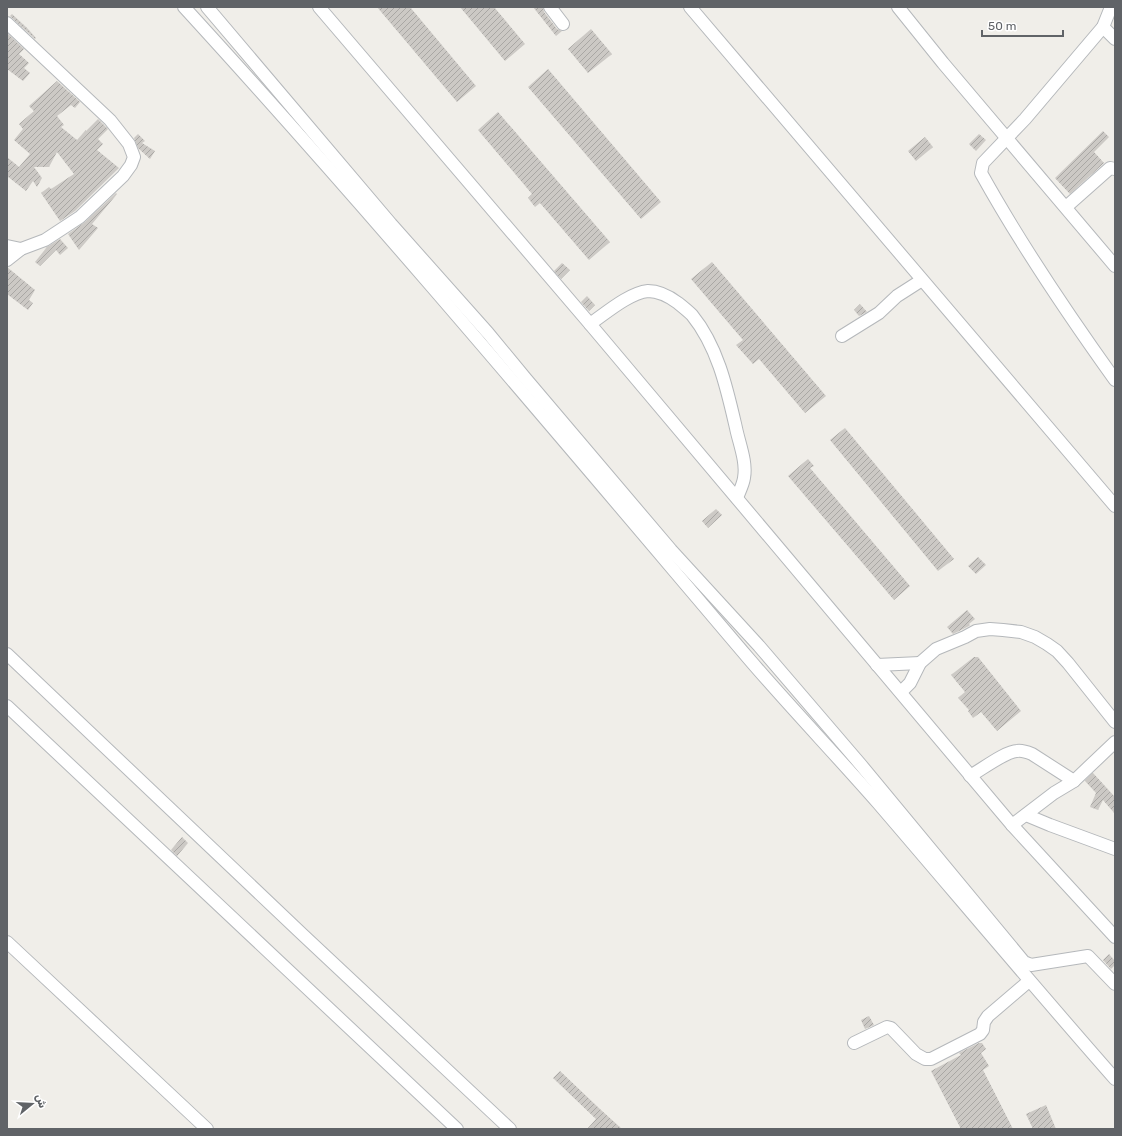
<svg xmlns="http://www.w3.org/2000/svg" width="1122" height="1136" font-family="Rubik,'Noto Sans Arabic',sans-serif">
  <style>
    .building { fill: url(#building-hatch) }
    .lines { fill: none; stroke-linecap: round; stroke-linejoin: round }
    .street-casing { stroke: #b5b8bb; stroke-width: 14 }
    .street { stroke: #fff; stroke-width: 12 }
  </style>
  <defs>
    <pattern id="building-hatch" width="6" height="6" patternUnits="userSpaceOnUse"><rect width="6" height="6" fill="#ccc9c5"/><path d="M-1 1l2-2M0 6l6-6M5 7l2-2" fill="none" stroke="#a9a7a4"/></pattern>
  </defs>
  <rect width="100%" height="100%" fill="#f0eee9"/>
  <g class="building">
    <path d="M377 7H410L476 86 457 102Z"/>
    <path d="M460 7H494L525 44 505 61Z"/>
    <path d="M533 7H543L544 12 557 29 562 31 556 36Z"/>
    <path d="M12 14 27 28 36 38 35 39 10 16Z"/>
    <path d="M591 29 612 54 588 73 568 49Z"/>
    <path d="M7 33 24 49 19 54 29 63 24 68 30 73 23 81 7 69Z"/>
    <path d="M548 69 661 202 641 219 528 87Z"/>
    <path d="M57 81 80 102 75 108 71 105 57 116 64 125 61 127 77 140 86 130V131L98 119 108 129 98 139 103 144 97 150 119 168 75 211 60 221 41 193 49 187 51 189 74 174 57 152 49 167H34L42 178 37 187 33 181 26 191 7 176V157L19 167 30 154 14 140 23 129 19 124 34 111 29 106Z"/>
    <path d="M498 112 610 242 589 260 540 203 535 207 528 198 532 194 478 130Z"/>
    <path d="M1103 131 1109 137 1094 152 1104 163 1070 194 1055 178Z"/>
    <path d="M138 134 145 141 142 143 155 151 150 159 138 148 134 138Z"/>
    <path d="M979 134 986 140 976 151 969 144Z"/>
    <path d="M925 137 933 147 916 161 908 151Z"/>
    <path d="M116 193 117 194 92 224 98 228 79 250 68 234 85 222Z"/>
    <path d="M60 239 68 248 60 255 56 250 40 266 35 262 47 247Z"/>
    <path d="M712 262 826 396 805 413 759 359 753 364 736 345 743 340 691 279Z"/>
    <path d="M562 263 570 270 561 279 554 271Z"/>
    <path d="M7 267 35 290 29 300 33 303 28 310 7 294Z"/>
    <path d="M587 296 595 305 589 311 581 302Z"/>
    <path d="M860 304 867 312 859 316 854 310Z"/>
    <path d="M845 428 954 559 938 571 830 440Z"/>
    <path d="M808 459 814 466 810 468 910 586 894 600 788 476Z"/>
    <path d="M716 509 722 515 708 528 702 521Z"/>
    <path d="M978 557 986 565 976 574 968 566Z"/>
    <path d="M967 610 975 619 969 624 970 625 969 626 953 634 947 627Z"/>
    <path d="M974 657H978L1021 711 997 731 981 712 973 718 968 711 969 710 958 698 965 692 951 675Z"/>
    <path d="M1093 773 1115 797V814L1103 800 1098 810 1090 807 1096 793 1085 781Z"/>
    <path d="M182 837 188 843 177 856 171 850Z"/>
    <path d="M1109 954 1115 961V965L1111 969 1103 960Z"/>
    <path d="M869 1016 874 1025 865 1029 861 1020Z"/>
    <path d="M979 1043H982L986 1049 981 1053 989 1066 983 1070 1013 1129H961L931 1071 961 1055 959 1053Z"/>
    <path d="M560 1071 601 1110 622 1129H587L596 1119 553 1078Z"/>
    <path d="M1046 1105 1056 1129H1033L1026 1114Z"/>
  </g>
  <g class="lines">
    <defs>
      <g id="street">
        <path d="M184 7C378 219 563 440 749 659 791 708 836 755 878 803 957 895 1035 988 1115 1079"/>
        <path d="M207 7 391 224 488 333 526 379 671 550 759 646 861 765 1024 962 1031 965 1088 956 1115 984"/>
        <path d="M319 7 590 324 1012 825 1115 937"/>
        <path d="M550 7 563 24"/>
        <path d="M690 7 1115 506"/>
        <path d="M898 7 943 63 1115 266"/>
        <path d="M1111 7 1103 27 1025 119 983 163 981 173C1021 245 1067 313 1115 380"/>
        <path d="M7 23 110 120 129 144 134 157 131 165 123 176 80 217 45 240 21 249 7 260"/>
        <path d="M1103 27 1115 39"/>
        <path d="M1066 207 1110 168 1115 169"/>
        <path d="M7 246 21 249"/>
        <path d="M590 324C606 313 629 293 648 291 659 291 670 297 678 303 683 307 688 311 692 315 718 347 727 389 736 428 739 443 747 462 744 478 743 485 739 492 737 498"/>
        <path d="M842 336 879 313 897 296 922 280"/>
        <path d="M7 654 302 934 510 1129"/>
        <path d="M877 665 920 663"/>
        <path d="M901 692 910 683 920 663 936 649 965 637 976 631 990 629 1003 630 1021 632 1035 637 1047 644 1057 651 1068 663 1115 722"/>
        <path d="M7 706 457 1129"/>
        <path d="M970 776C981 770 1006 751 1017 751 1022 750 1027 752 1032 754L1074 781"/>
        <path d="M1026 815 1050 825 1115 849"/>
        <path d="M1012 825 1054 793 1074 781 1115 742"/>
        <path d="M7 942 207 1129"/>
        <path d="M854 1043 887 1027 891 1028 916 1054 925 1059H931L980 1034 983 1030 984 1022 988 1016 1029 981"/>
      </g>
    </defs>
    <use href="#street" class="street-casing"/>
    <use href="#street" class="street"/>
  </g>
  <rect width="1122" height="1136" fill="none" stroke="#606367" stroke-width="16"/>
  <g transform="translate(32 1104) rotate(72)" stroke="#ffffff" stroke-width="3" paint-order="stroke">
  <path d="M0-3L7 15L0 10L-7 15Z" fill="#606367"/>
  <text y="-6" font-size="11" font-weight="bold" text-anchor="middle" fill="#606367">ش</text>
  </g>
  <path d="M982 30v6h81v-6" fill="none" stroke="#606367" stroke-width="2"/>
  <text x="988" y="30" font-size="12" fill="#606367" stroke="#ffffff" stroke-width="3" paint-order="stroke">50 m</text>
</svg>
